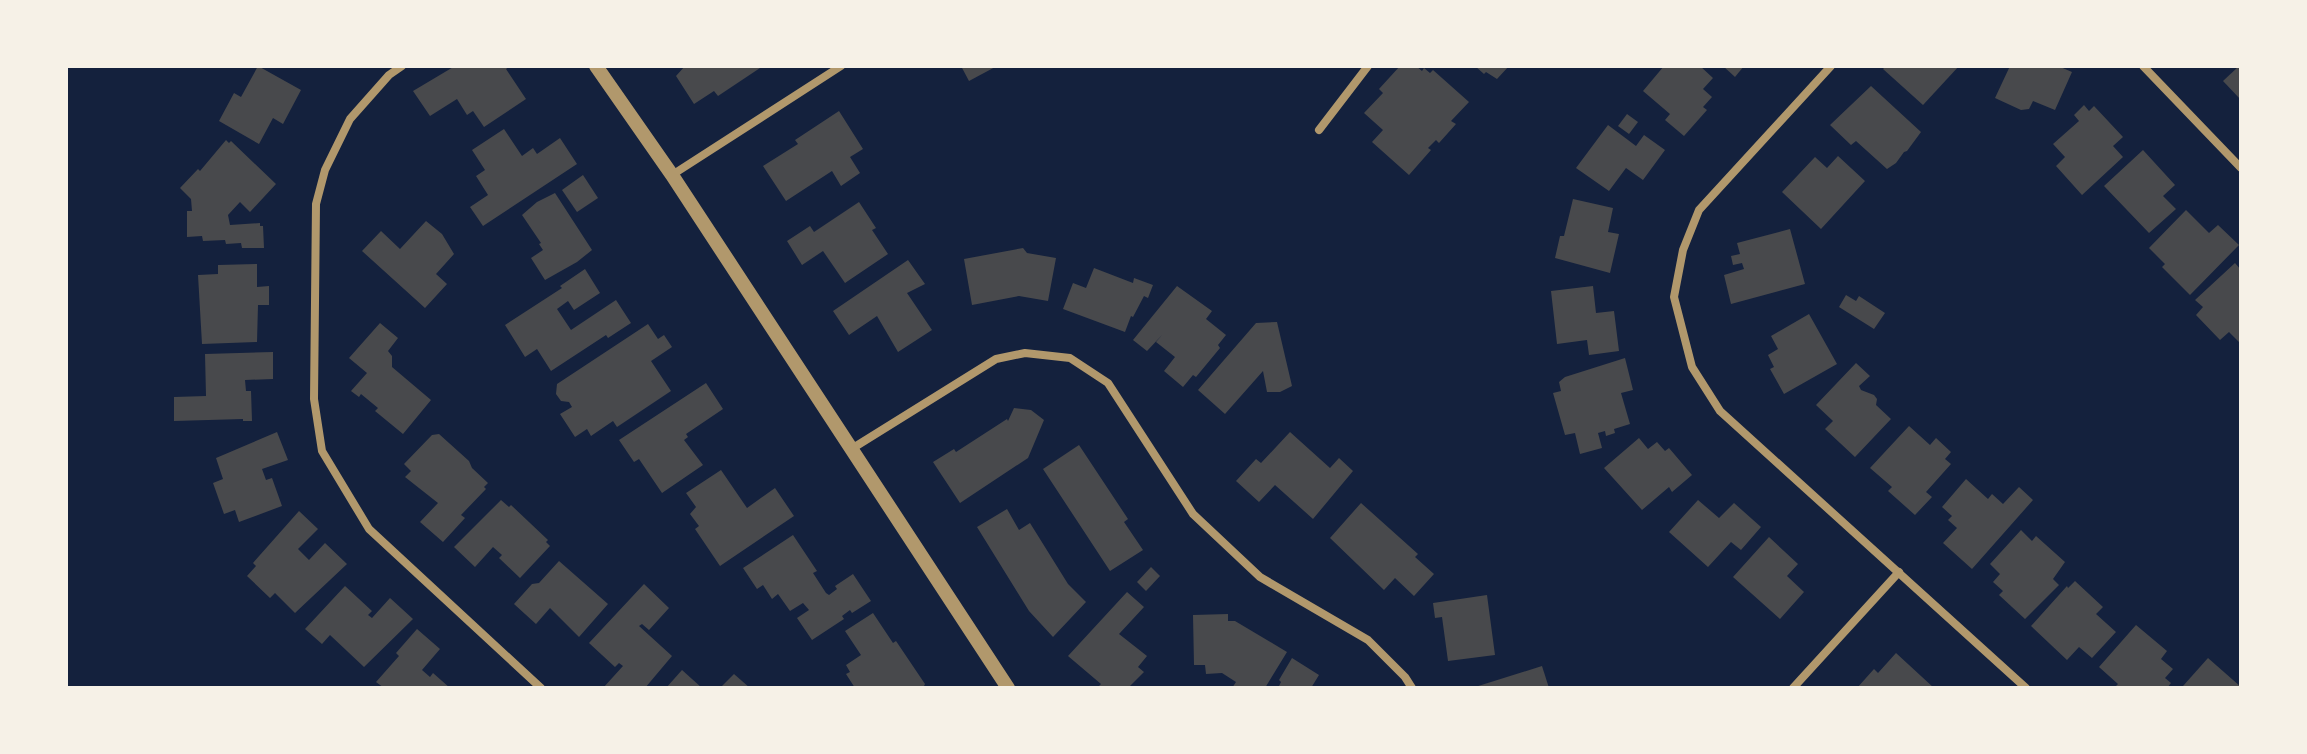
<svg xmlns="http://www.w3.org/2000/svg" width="2307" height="754" font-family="'DejaVu Sans',sans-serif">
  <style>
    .building { fill: #48494c }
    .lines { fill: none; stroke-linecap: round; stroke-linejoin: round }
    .minor { stroke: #b1986c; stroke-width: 8 }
    .tertiary { stroke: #b1986c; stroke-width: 14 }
  </style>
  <rect width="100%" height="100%" fill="#14213d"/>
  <g class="building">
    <path d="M258 66 301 90 283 124 273 118 259 144 219 121 234 93 241 97Z"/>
    <path d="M455 66H510L506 69 526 99 484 127 473 111 467 115 457 99 430 116 413 91Z"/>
    <path d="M685 66H763L718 96 714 91 694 104 676 76Z"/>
    <path d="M961 66H997L969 81Z"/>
    <path d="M1400 66H1416L1422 71 1424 68 1430 73 1433 70 1469 102 1451 121 1456 124 1439 143 1436 140 1428 148 1431 150 1409 175 1372 142 1383 130 1364 113 1383 93 1379 89Z"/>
    <path d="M1475 66H1509L1497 79 1486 72 1484 74Z"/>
    <path d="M1664 66H1700L1713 78 1703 89 1712 97 1703 107 1707 110 1684 136 1665 120 1670 114 1643 91Z"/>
    <path d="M1723 66H1744L1735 77Z"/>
    <path d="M1886 66H1959L1923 105 1883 69Z"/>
    <path d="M2010 66H2058L2072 72 2055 110 2033 101 2029 109 2021 110 1995 98Z"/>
    <path d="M2239 66H2241V100L2223 81Z"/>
    <path d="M1871 86 1921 132 1907 151 1904 152 1896 163 1887 169 1856 141 1851 145 1830 125Z"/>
    <path d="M2084 105 2089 111 2094 106 2123 137 2113 146 2123 157 2082 195 2056 166 2065 157 2053 144 2079 121 2074 115Z"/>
    <path d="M839 111 863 149 850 157 860 173 841 186 832 171 786 201 763 166 798 144 795 140Z"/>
    <path d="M1627 114 1638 122 1629 134 1618 126Z"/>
    <path d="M1608 125 1636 146 1644 135 1665 150 1643 180 1626 168 1609 191 1576 168Z"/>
    <path d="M504 129 522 156 533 148 537 154 560 138 577 164 483 226 470 207 488 195 476 176 485 170 472 150Z"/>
    <path d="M226 140 229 143 231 141 276 184 250 212 240 202 228 215 230 225 260 223V226H263L264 248H242L241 243 226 244 225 240 203 241 202 236 187 237V211H192L191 199 180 188 198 169 200 171Z"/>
    <path d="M2143 150 2175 185 2163 196 2176 209 2149 233 2104 186Z"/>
    <path d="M1838 156 1865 181 1821 229 1782 192 1815 157 1827 168Z"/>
    <path d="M583 175 598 198 577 212 562 190Z"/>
    <path d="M555 193 592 250 577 262 545 280 531 258 543 250 539 244 541 243 522 215 537 202Z"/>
    <path d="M1573 199 1613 208 1608 232 1619 234 1610 273 1555 258 1560 236H1564Z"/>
    <path d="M859 202 876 228 872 230 888 254 845 283 823 251 802 265 787 241 810 226 814 232Z"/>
    <path d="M2186 210 2209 233 2218 225 2239 245 2190 295 2162 267 2165 264 2149 248Z"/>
    <path d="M426 221 442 234 454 254 436 274 447 284 425 308 362 251 381 231 400 249Z"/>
    <path d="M1790 229 1805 284 1731 304 1724 275 1744 269 1742 263 1733 265 1731 256 1740 254 1737 243Z"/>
    <path d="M1023 248 1027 253 1056 258 1048 301 1019 296 972 305 964 259Z"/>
    <path d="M908 260 925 284 907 293 932 330 898 352 877 316 849 335 833 311Z"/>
    <path d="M2235 263 2241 270V344L2229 332 2220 340 2196 315 2203 307 2195 300Z"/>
    <path d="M257 264V287L269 286V305H258L257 342 202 344 198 275 218 274V265Z"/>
    <path d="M1094 268 1133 283 1134 278 1153 285 1148 298 1144 296 1133 317 1131 316 1125 332 1063 309 1073 283 1086 288Z"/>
    <path d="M585 269 600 293 574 310 568 301 557 309 571 330 616 300 631 323 608 338 606 335 551 371 537 349 525 357 505 325 562 288 560 286Z"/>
    <path d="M1177 286 1212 311 1206 319 1226 335 1218 345 1220 348 1196 377 1193 375 1183 387 1164 371 1175 357 1156 342 1162 335 1147 351 1133 340Z"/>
    <path d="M1593 286 1596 313 1614 311 1619 351 1589 355 1587 340 1557 344 1551 291Z"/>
    <path d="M1846 295 1856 301 1859 296 1885 313 1874 329 1839 307Z"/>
    <path d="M1809 314 1837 364 1784 394 1770 369 1774 367 1768 355 1778 349 1771 336Z"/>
    <path d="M1277 322 1292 386 1280 392H1267L1263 371 1225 414 1198 390 1256 323Z"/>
    <path d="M380 323 398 338 388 351 392 356V367L431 400 403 434 375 411 378 408 361 394 359 397 351 391 367 373 349 358Z"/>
    <path d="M648 324 658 339 664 335 672 347 651 361 671 391 617 427 613 421 591 436 587 429 575 437 560 414 572 407 569 402 561 401 556 394 557 384Z"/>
    <path d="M273 352V379L245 380 246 391H251L252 421H243V419L174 421V397L206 396 205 354Z"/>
    <path d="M1625 358 1633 390 1621 393 1630 424 1614 429 1615 433 1606 436 1605 431 1598 433 1602 448 1580 454 1575 433 1565 435 1553 393 1561 391 1559 382 1565 377Z"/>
    <path d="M1856 363 1870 376 1859 386 1861 390 1874 395 1877 399 1876 405 1891 419 1855 457 1825 429 1833 421 1816 405Z"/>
    <path d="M706 383 723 409 686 434 688 437 684 440 703 465 662 493 639 459 634 462 619 440Z"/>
    <path d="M1014 408 1031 410 1044 420 1028 458 960 503 933 462 954 449 956 452 1007 419 1008 421Z"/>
    <path d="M1909 426 1930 445 1936 438 1951 452 1945 459 1951 464 1926 492 1932 497 1915 515 1888 491 1892 487 1870 468Z"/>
    <path d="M277 432 288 460 262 469 266 480 272 478 282 506 239 522 235 510 224 514 213 483 223 479 216 458Z"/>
    <path d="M1290 432 1330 468 1339 458 1353 471 1313 519 1275 485 1259 502 1236 481 1256 459 1261 463Z"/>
    <path d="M439 434 469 461 472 468 488 483 484 487 486 489 461 515 465 518 443 542 420 522 438 503 405 477 411 471 404 464 432 435Z"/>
    <path d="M1639 438 1648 449 1657 442 1665 451 1669 448 1692 475 1672 492 1669 487 1642 510 1604 468Z"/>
    <path d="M1079 445 1128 519 1124 522 1143 550 1110 571 1043 469Z"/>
    <path d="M721 470 747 508 775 488 794 516 720 566 695 529 699 526 690 514 696 507 686 493Z"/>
    <path d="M1966 479 1988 499 1992 494 2003 504 2019 487 2033 500 1972 569 1943 543 1957 528 1948 520 1952 516 1942 507Z"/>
    <path d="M501 500 509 507 511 505 548 540 546 542 550 546 520 578 499 558 502 555 493 547 475 567 454 547Z"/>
    <path d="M1698 500 1719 518 1734 503 1761 527 1741 550 1731 542 1708 567 1669 532Z"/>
    <path d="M1361 503 1418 554 1415 557 1434 574 1414 596 1395 578 1384 590 1330 538Z"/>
    <path d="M1007 509 1019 530 1030 523 1068 584 1086 602 1053 637 1029 611 977 527Z"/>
    <path d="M299 511 318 529 298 549 309 560 325 543 347 564 295 613 275 593 270 598 247 576 256 566 253 563Z"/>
    <path d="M2021 530 2032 541 2036 536 2065 562 2053 579 2059 585 2025 619 1999 595 2003 591 1993 582 2000 574 1990 564Z"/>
    <path d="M793 535 817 571 813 573 826 593 829 595 837 589 835 586 853 574 871 601 852 613 850 610 842 616 844 619 812 640 797 618 809 610 803 603 790 611 778 594 772 599 763 585 757 589 743 568Z"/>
    <path d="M1769 537 1798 564 1787 576 1804 592 1780 619 1733 577Z"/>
    <path d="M559 561 608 604 579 637 550 608 536 624 514 604 532 584 539 583Z"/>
    <path d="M1151 567 1160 576 1146 591 1137 582Z"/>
    <path d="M2075 581 2103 607 2096 614 2116 632 2092 658 2079 647 2067 660 2031 626 2067 586 2068 588Z"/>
    <path d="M644 584 669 608 649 630 642 624 639 626 672 656 645 688H603L623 666 619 663 615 667 589 643Z"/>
    <path d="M345 586 372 611 368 615 372 618 390 598 413 619 364 667 330 635 322 644 305 629Z"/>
    <path d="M1127 592 1144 607 1119 634 1147 656 1138 667 1144 672 1128 688H1097L1101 684 1068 656Z"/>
    <path d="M1487 595 1495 655 1448 661 1442 617 1435 618 1433 603Z"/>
    <path d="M873 613 893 643 896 641 925 684 923 688H855L846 674 850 672 846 665 861 655 845 631Z"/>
    <path d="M1228 614V621H1235L1287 652 1265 688H1232L1236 682 1222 673 1206 674 1205 665H1194L1193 615Z"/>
    <path d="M2136 625 2167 651 2161 659 2173 669 2165 678 2171 683 2167 688H2114L2118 684 2099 667Z"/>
    <path d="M417 629 440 649 422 670 430 677 433 673 450 688H384L376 682 399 656 396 653Z"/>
    <path d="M1896 653 1934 688H1857L1874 669 1878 673Z"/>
    <path d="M1292 658 1319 675 1311 688H1278L1281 682 1279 680Z"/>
    <path d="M2208 658 2241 687V688L2183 686Z"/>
    <path d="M1542 666 1549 688H1475V687Z"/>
    <path d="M682 670 702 688H666Z"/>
    <path d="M734 674 750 688H724L722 686Z"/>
  </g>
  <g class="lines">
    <g class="minor">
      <path d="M402 66 389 75 350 119 325 170 316 204 314 399 322 451 369 529 541 688"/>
      <path d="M1831 66 1699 210 1683 250 1674 297 1692 367 1720 411 2026 688"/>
      <path d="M2143 66 2241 168"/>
      <path d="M1319 130 1368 66"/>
      <path d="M672 175 841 66"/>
      <path d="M853 448 996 359 1025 353 1070 358 1108 383 1193 514 1260 577 1368 640 1405 677 1412 688"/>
      <path d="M1793 688 1899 572"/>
    </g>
    <path class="tertiary" d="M596 66 672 175 1008 688"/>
  </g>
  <rect width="2307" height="754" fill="none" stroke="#f6f1e7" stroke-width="136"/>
</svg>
